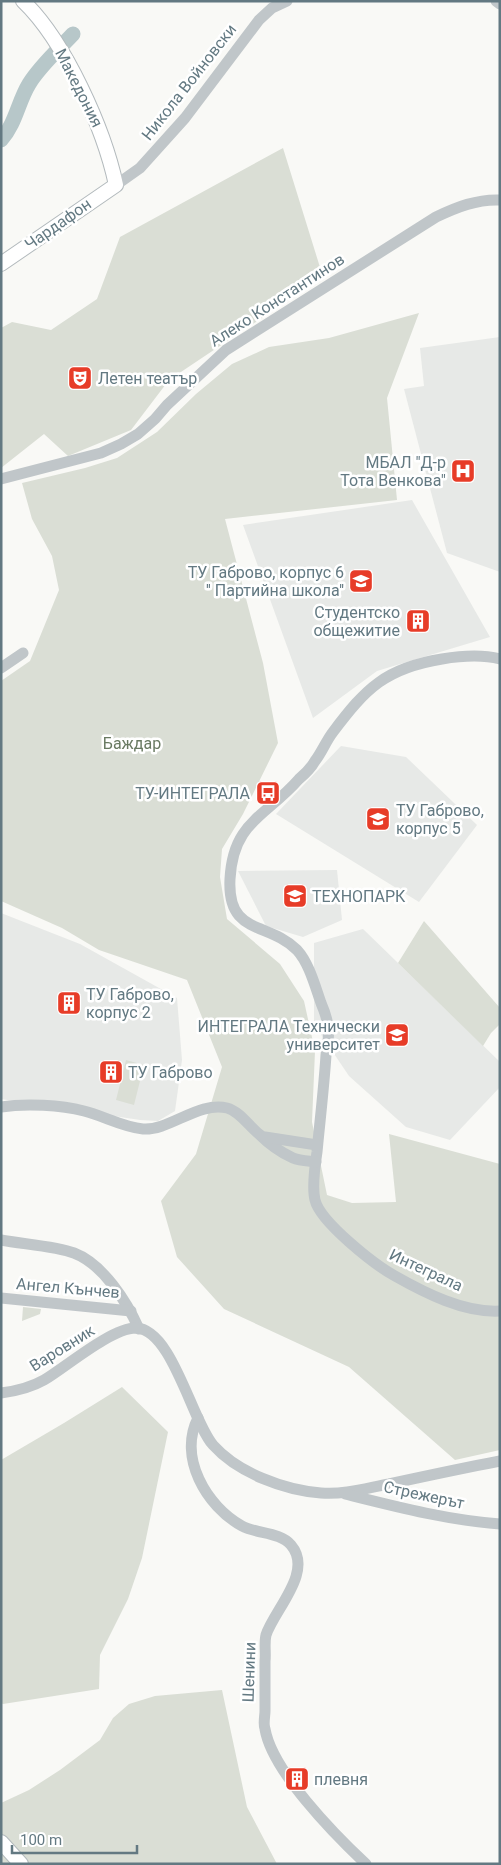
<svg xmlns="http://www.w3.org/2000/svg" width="501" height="1865" font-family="Roboto,sans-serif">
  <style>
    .built { fill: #e7e9e7 }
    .green { fill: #daded5 }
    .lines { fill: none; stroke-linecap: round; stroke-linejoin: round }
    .river { stroke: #b7c7c9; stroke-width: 15 }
    .major-casing { stroke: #b3babd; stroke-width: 16 }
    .minor { stroke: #c0c6c9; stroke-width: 11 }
    .major { stroke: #fff; stroke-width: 14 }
    .labels { text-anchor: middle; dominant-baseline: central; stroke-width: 5; stroke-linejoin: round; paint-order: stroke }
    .street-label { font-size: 16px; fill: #637982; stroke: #fff }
    .poi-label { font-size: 16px; fill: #637982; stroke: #fff; text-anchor: start }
    .park-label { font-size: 16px; fill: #697a62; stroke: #fff }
  </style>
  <rect width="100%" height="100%" fill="#f9f9f6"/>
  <g class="built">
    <path d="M500 337V572L447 553 404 389 424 386 420 348Z"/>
    <path d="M412 500 490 637 377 671 313 718 243 525Z"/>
    <path d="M341 746 406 757 477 825 419 902 276 814Z"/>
    <path d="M337 870 342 920 303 937 266 926 238 871Z"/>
    <path d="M1 913 80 944 177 998 182 1060 175 1111 158 1121 140 1120 1 1099Z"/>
    <path d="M363 929 500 1062V1087L450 1140 406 1127 349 1076 314 1024V943Z"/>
  </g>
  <g class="green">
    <path d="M283 148 323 277 169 380 131 430 68 456 44 434 1 468V328L12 322 51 330 97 299 120 237Z"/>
    <path d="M419 313 387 398 397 500 225 519 263 663 278 743 243 814 222 849 220 877 227 919 280 964 304 1001 315 1051 312 1122 327 1195 352 1203 396 1202 389 1134 500 1164V1450L455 1460 349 1367 224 1309 177 1257 161 1201 196 1154 222 1067 187 980 99 950 62 928 1 901V681L30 661 59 590 52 556 32 519 22 483 85 468 117 458 157 432 196 394 232 364 269 347 329 338Z"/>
    <path d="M424 921 500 1008V1024L491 1033 483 1046 398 963Z"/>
    <path d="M126 1060 144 1065 134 1105 116 1100Z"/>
    <path d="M23 1307 41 1309 40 1314 22 1321Z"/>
    <path d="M122 1387 168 1432 142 1558 128 1599 100 1655 99 1689 3 1704 1 1703V1460L64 1423Z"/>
    <path d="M222 1690 247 1807 277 1864H1V1803L29 1790 60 1770 100 1740 113 1718 129 1704 155 1696Z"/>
  </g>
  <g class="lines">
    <path class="river" d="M1 140C16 123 18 102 29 84 40 66 58 50 73 34"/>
    <defs>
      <g id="major">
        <path d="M1 264 116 185C104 129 65 41 23 1"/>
        <path d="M1 1842 21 1864"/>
      </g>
    </defs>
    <use href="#major" class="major-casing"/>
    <g class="minor">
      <path d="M496 1 500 4"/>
      <path d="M116 185 140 168 185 118 259 20 272 8 287 1"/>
      <path d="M1 479 101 453 121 444 138 434 155 419 167 405 226 350 436 217C457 207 477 199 500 200"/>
      <path d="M500 659C481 654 460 656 442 659 386 668 366 688 333 732 326 741 322 752 315 761 311 768 305 774 299 779 266 817 233 821 230 879 227 936 268 921 297 950 309 963 315 986 321 1003 324 1010 327 1018 328 1026 330 1035 327 1046 326 1055 324 1087 320 1120 317 1152 315 1165 312 1188 315 1200 320 1222 375 1265 395 1276 425 1293 464 1313 500 1311"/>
      <path d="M1 668 23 653"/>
      <path d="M1 1107C26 1103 61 1105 84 1111 104 1116 123 1127 143 1129 169 1131 199 1101 227 1108 239 1111 249 1126 259 1134 268 1143 282 1153 293 1158 300 1161 309 1161 316 1162"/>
      <path d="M265 1137 317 1145"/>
      <path d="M1 1240C22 1244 56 1246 74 1253 103 1264 127 1302 139 1329"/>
      <path d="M1 1298 131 1311"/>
      <path d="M1 1393C17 1391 30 1388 44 1380 66 1367 111 1328 136 1328 172 1329 192 1421 213 1445 238 1473 284 1490 321 1493 344 1495 367 1488 389 1484 426 1476 463 1468 500 1461"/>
      <path d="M198 1418C178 1457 206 1506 242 1526 257 1534 280 1532 291 1545 314 1572 274 1610 266 1635 264 1643 266 1653 265 1661 265 1678 265 1694 265 1711 265 1716 263 1724 265 1729 272 1771 335 1835 366 1864"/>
      <path d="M345 1494C397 1507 447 1520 500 1524"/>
    </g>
    <use href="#major" class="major"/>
  </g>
  <defs>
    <symbol id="theatre-square" viewBox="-11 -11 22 22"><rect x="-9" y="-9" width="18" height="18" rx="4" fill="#e73c28" stroke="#fff"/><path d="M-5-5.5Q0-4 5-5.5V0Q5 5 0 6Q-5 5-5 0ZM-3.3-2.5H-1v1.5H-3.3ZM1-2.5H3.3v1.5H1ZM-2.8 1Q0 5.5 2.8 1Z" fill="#fff"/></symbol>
    <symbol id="hospital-square" viewBox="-11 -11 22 22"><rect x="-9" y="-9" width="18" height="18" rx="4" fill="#e73c28" stroke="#fff"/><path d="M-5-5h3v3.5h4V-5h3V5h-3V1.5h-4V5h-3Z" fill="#fff"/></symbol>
    <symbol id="university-square" viewBox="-11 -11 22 22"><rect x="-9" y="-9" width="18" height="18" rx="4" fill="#e73c28" stroke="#fff"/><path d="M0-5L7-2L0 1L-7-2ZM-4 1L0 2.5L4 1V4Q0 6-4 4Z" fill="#fff"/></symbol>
    <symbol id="building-square" viewBox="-11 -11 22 22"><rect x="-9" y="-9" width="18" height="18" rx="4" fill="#e73c28" stroke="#fff"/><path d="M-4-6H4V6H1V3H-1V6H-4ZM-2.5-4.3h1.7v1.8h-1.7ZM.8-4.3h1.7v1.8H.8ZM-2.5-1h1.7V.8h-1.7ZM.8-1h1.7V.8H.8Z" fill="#fff"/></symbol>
    <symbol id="bus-square" viewBox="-11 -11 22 22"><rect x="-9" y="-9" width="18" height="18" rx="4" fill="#e73c28" stroke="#fff"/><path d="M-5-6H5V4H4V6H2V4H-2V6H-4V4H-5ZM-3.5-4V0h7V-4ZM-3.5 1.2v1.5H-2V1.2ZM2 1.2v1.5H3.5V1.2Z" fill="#fff"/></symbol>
  </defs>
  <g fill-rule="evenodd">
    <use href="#theatre-square" x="66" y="364" width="28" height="28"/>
    <use href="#hospital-square" x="449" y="457" width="28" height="28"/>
    <use href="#university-square" x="347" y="567" width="28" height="28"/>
    <use href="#building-square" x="404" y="607" width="28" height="28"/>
    <use href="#bus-square" x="254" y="779" width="28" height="28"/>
    <use href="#university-square" x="364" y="805" width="28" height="28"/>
    <use href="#university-square" x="281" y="882" width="28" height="28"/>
    <use href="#building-square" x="55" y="989" width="28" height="28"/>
    <use href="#university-square" x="383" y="1021" width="28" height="28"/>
    <use href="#building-square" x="97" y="1058" width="28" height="28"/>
    <use href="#building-square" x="283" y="1765" width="28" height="28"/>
  </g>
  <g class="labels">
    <g class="street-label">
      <text transform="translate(189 82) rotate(-52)">Никола Войновски</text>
      <text transform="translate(79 88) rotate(63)">Македония</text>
      <text transform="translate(58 224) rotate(-35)">Чардафон</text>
      <text transform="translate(277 300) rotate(-33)">Алеко Константинов</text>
      <text transform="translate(426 1270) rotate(25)">Интеграла</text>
      <text transform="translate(68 1288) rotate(5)">Ангел Кънчев</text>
      <text transform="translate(62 1348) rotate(-32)">Варовник</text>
      <text transform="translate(424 1495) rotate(12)">Стрежерът</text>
      <text transform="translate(249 1672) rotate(-88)">Шенини</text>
    </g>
    <g class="poi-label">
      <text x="98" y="378">Летен театър</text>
      <text x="446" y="462" text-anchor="end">МБАЛ "Д-р<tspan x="446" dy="18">Тота Венкова"</tspan></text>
      <text x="344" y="572" text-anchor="end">ТУ Габрово, корпус 6<tspan x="344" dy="18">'' Партийна школа''</tspan></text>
      <text x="400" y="612" text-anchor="end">Студентско<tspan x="400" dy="18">общежитие</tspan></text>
      <text x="250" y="793" text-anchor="end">ТУ-ИНТЕГРАЛА</text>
      <text x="396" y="810">ТУ Габрово,<tspan x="396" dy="18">корпус 5</tspan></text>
      <text x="312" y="896">ТЕХНОПАРК</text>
      <text x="86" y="994">ТУ Габрово,<tspan x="86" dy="18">корпус 2</tspan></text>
      <text x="380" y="1026" text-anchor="end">ИНТЕГРАЛА Технически<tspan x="380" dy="18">университет</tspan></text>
      <text x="128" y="1072">ТУ Габрово</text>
      <text x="314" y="1779">плевня</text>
    </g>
    <g class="park-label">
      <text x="132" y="743">Баждар</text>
    </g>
  </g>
  <rect width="501" height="1865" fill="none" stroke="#637982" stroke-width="5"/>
  <path d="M12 1845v8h125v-8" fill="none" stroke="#637982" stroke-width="2.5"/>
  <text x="20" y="1845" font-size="15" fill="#637982" stroke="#ffffff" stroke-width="4" paint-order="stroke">100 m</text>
</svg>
